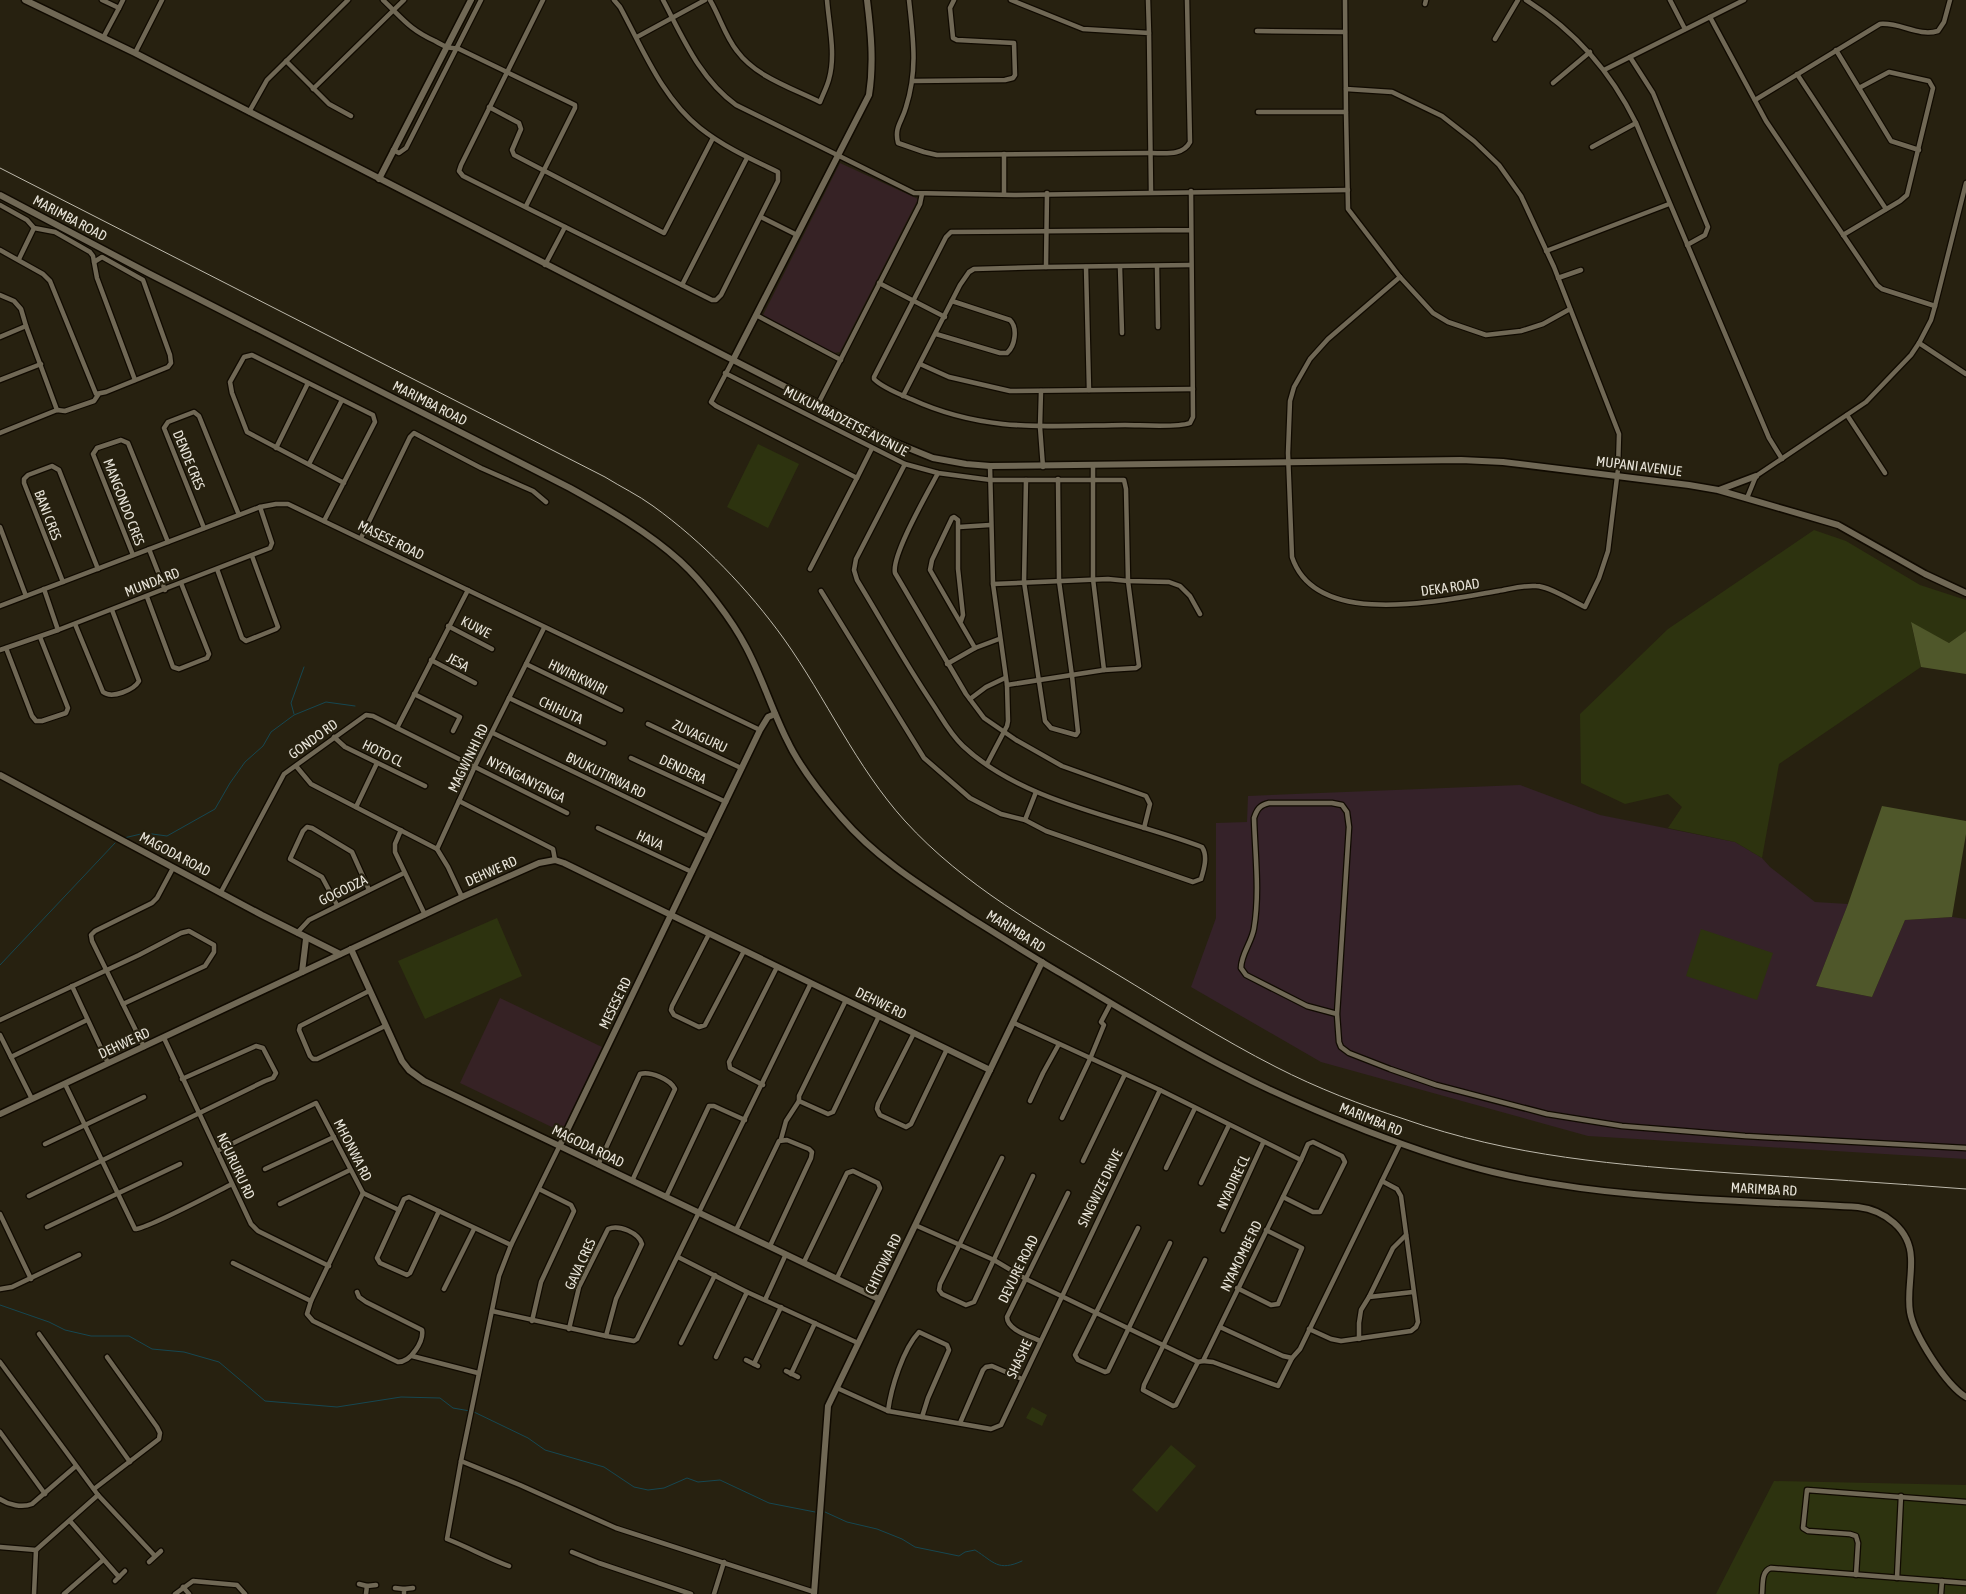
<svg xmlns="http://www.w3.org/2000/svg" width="1966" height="1594" font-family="'Asap Condensed',sans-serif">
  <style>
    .commercial { fill: #362225 }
    .industrial { fill: #352229 }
    .green { fill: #2d330f }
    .forest { fill: #4f572a }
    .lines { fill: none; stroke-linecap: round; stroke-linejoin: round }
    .stream { stroke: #164751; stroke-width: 1 }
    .street-casing { stroke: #100a00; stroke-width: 7 }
    .secondary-casing { stroke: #100a00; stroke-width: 9 }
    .street { stroke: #706855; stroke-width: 4.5 }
    .secondary { stroke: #706855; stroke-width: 6 }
    .rail { stroke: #bdb9ac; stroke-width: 1 }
    .labels { text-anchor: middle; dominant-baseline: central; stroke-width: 4.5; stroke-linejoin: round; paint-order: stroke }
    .street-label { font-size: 14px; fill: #e8e4d9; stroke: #272110 }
  </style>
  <rect width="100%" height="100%" fill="#272110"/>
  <g class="commercial">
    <path d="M840 163 918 199 840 352 834 353 762 317Z"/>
    <path d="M500 998 602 1047 562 1132 460 1083Z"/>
  </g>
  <path class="industrial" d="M1520 785 1600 815 1735 842 1762 858 1770 867 1815 902 1848 904 1816 986 1872 997 1905 920 1952 917 1966 919V1159L1588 1136 1321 1062 1191 987 1216 918V823L1247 822 1248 796Z"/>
  <g class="green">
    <path d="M758 444 799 464 768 528 727 507Z"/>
    <path d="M1814 530 1846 541 1920 585 1966 600V631L1949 643 1911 623 1921 667 1779 764 1762 858 1735 842 1668 828 1682 807 1668 794 1625 804 1581 783 1580 714 1668 629Z"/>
    <path d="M497 918 522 976 425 1019 398 961Z"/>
    <path d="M1701 929 1773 953 1757 1000 1686 976Z"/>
    <path d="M1032 1407 1047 1415 1042 1426 1026 1418Z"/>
    <path d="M1171 1445 1196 1466 1157 1512 1132 1490Z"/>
    <path d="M1774 1481 1966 1485V1594H1716Z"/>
  </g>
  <g class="forest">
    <path d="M1911 622 1949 643 1966 631V674L1921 667Z"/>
    <path d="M1882 806 1966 821V834L1952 917 1905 920 1872 997 1816 986 1848 904Z"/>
  </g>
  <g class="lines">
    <g class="stream">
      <path d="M294 714 291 703 304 667"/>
      <path d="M124 838 145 833 167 836 215 809 230 783 245 762 263 746 271 732 294 715 326 702 355 706"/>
      <path d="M0 965 115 843"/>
      <path d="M0 1305 49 1322 65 1330 91 1336H129L152 1349 184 1352 219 1362 265 1401 337 1407 401 1397 440 1398 453 1408 470 1411"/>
      <path d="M474 1412 528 1438 545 1450 604 1467 634 1487 648 1490 664 1488 687 1478 698 1482 720 1480 769 1503 815 1512"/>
      <path d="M825 1512 847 1522 877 1529 902 1539 915 1547 959 1556 965 1552 975 1550C994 1562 998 1572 1022 1561"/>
    </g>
    <defs>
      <g id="street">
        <path d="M102 0 119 8 123 0"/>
        <path d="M383 0C403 19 409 29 435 41 442 45 449 49 457 48L575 105V108L526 206"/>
        <path d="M543 0 461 165 459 171 463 176 712 300H716L721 295 778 181V172C751 159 724 147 700 128 662 98 643 49 620 7L614 0"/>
        <path d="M663 0C683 38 700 79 736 105L914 193 1014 195 1348 190"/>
        <path d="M710 0C720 17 725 36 737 51 756 77 792 88 820 102 823 94 827 87 829 79 836 54 829 26 827 0"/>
        <path d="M909 0C913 38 918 69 906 107 902 122 894 127 898 143L924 152 937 155 1151 153C1165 153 1183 156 1190 142L1187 0"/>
        <path d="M1011 0 1083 29 1149 33 1151 192"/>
        <path d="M1148 0 1149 33"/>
        <path d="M1526 0C1574 30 1611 72 1636 123L1769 438 1782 459"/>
        <path d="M1670 0 1685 29"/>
        <path d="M1425 4 1426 0"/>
        <path d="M1710 17 1766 121 1877 285 1882 289 1935 306"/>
        <path d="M1257 31 1345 32"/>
        <path d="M637 37 705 0"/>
        <path d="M103 38 119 8"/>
        <path d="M1495 39 1518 0"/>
        <path d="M1836 50 1891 141 1919 150"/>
        <path d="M135 53 162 0"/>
        <path d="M1630 57 1653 93 1708 227 1705 235 1687 245"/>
        <path d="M286 61 329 104 351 116"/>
        <path d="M1604 70 1744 0"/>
        <path d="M1797 74 1886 209"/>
        <path d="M913 81 1005 80 1013 78 1015 75 1014 43 957 40 953 38 950 8 954 0"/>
        <path d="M1553 83 1590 52"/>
        <path d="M313 89 404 0"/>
        <path d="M1346 89 1392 92 1442 116 1474 141 1499 165 1521 196 1554 267 1619 434 1618 469 1608 551 1599 578 1585 607C1572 601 1549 586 1536 586 1523 585 1510 589 1498 591 1442 600 1316 630 1292 557L1288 453 1290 401 1294 387 1310 359 1328 339 1400 277"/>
        <path d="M1755 100 1880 24C1900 22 1918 37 1938 31L1944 22 1950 0"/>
        <path d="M489 107 519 123 521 129 512 150 514 155 664 233 713 138"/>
        <path d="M249 112 267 80 348 0"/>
        <path d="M1258 112H1346L1345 0"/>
        <path d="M1346 112 1348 209 1400 277 1433 313 1448 322 1486 335 1521 331 1543 324 1570 309"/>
        <path d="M1592 147 1636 123"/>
        <path d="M393 150 399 153 406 148 481 0"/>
        <path d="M1004 154V194"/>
        <path d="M1047 193 1046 267 1191 265"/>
        <path d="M0 205 27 220 34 228 55 232 90 252 93 256 94 262 102 257 143 280 170 355 171 363 168 367 106 392 96 394 50 281 43 274 0 250"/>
        <path d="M761 217 797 235"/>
        <path d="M1190 230 951 232 946 237 874 377V379C883 388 899 394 911 399 985 433 1047 426 1125 425 1141 425 1177 428 1190 423L1193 417 1191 191"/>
        <path d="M1843 235 1900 201 1907 195 1933 88 1929 81 1889 72 1859 88"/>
        <path d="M1546 251 1669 204"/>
        <path d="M19 259 34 228"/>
        <path d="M94 262 97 278 135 380"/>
        <path d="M545 265 565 227"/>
        <path d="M1086 267 1089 390"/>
        <path d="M1120 267 1122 333"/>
        <path d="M1157 267 1158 327"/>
        <path d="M1558 278 1581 270"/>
        <path d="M879 283 945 317"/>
        <path d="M682 285 747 158"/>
        <path d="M0 295 14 301 21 309 26 326 57 410"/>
        <path d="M756 315 841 360"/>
        <path d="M936 334 1000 353H1007C1015 346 1018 328 1010 320L952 301"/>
        <path d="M0 337 26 326"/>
        <path d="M1919 343 1966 374"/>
        <path d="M733 360 711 402 716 406 857 478 872 448"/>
        <path d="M920 364 949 377 1010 391 1193 389"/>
        <path d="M725 373 905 464 938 473 991 480H1124L1126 489 1128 581 1139 666 1136 668 1104 670 1007 685"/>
        <path d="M0 380 41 364"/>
        <path d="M1041 391 1040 427 1043 467"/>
        <path d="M903 396 960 285 969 272 974 269 1046 267"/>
        <path d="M818 404 920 204 922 194"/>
        <path d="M1847 415 1885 473"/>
        <path d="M0 433 57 410 65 411 94 401 98 395"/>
        <path d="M276 448 308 383"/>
        <path d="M309 464 342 400"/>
        <path d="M1093 465V579L1104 670"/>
        <path d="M938 473C928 492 891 556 895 573L966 694 984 718 1016 740 1062 766 1146 796 1150 804 1144 828"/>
        <path d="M1026 480 1024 582 1045 721 1051 728 1076 735 1078 732 1072 676 1059 581 1058 479"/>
        <path d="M1747 498 1756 476 1866 402 1911 355 1919 343 1931 320 1935 306 1966 183"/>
        <path d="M324 521 375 422 373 415 252 355 244 357 230 382 232 393 247 432 344 483"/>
        <path d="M0 527 26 596"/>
        <path d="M959 527 990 525"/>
        <path d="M204 528 164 428 168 422 194 412 199 416 239 515"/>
        <path d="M361 538 410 437 414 433 481 468 533 491 546 502"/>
        <path d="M149 549 165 590"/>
        <path d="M133 555 93 454 97 448 121 440 128 443 168 542"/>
        <path d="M217 569 242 638 246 641 276 629 278 627 252 556"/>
        <path d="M810 569 857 478"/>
        <path d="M63 582 24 483V479L28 475 52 466 59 470 98 569"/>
        <path d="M993 584 1108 579 1128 581 1169 582 1180 586 1190 596 1200 614"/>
        <path d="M44 589 58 630"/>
        <path d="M821 591 924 758 970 798 1001 814 1025 820 1046 831 1193 882 1201 879C1204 869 1208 856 1202 847 1126 818 1023 803 963 746 950 734 942 718 932 703 905 663 882 621 857 580L854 570 856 559 905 464"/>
        <path d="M147 597 173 667 179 669 207 658 209 654 181 583"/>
        <path d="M0 606 260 507 276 504H288L760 730"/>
        <path d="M961 621 963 615 958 569V520L954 517 952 518 932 560 930 570 975 648"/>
        <path d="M75 624 103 692C112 699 134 690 139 681L112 610"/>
        <path d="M448 626 492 649"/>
        <path d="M6 648 32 716 36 721H42L66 713 68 708 40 637"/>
        <path d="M0 650 58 630 270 548 272 543 260 507"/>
        <path d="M431 660 475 683"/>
        <path d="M526 664 621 710"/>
        <path d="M947 664 975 648 999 639"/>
        <path d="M414 694 460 717 453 731"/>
        <path d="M509 698 604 743"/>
        <path d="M970 699 986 687 1005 678"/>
        <path d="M648 724 741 768"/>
        <path d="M397 728 468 590"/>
        <path d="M493 733 709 837"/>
        <path d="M334 737 345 747 425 786"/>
        <path d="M631 758 726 802"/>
        <path d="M987 764 1007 726 1008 721 1007 685 993 584 990 466"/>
        <path d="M296 766 311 784 437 849"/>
        <path d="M459 801 553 849 555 860"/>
        <path d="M356 807 377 763"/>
        <path d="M1025 820 1036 792"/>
        <path d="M598 828 692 872"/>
        <path d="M401 830 395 844V852L425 915"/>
        <path d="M221 892 284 774 366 715 373 716 567 813"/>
        <path d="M462 897 448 867 437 849 475 766 544 628"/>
        <path d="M337 905 322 877 290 859 303 831 307 827 312 828 352 852 369 890"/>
        <path d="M297 933 309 920 404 873"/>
        <path d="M709 934 672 1006 671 1010 674 1015 699 1027 705 1025 744 951"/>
        <path d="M72 986 108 1063"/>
        <path d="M369 991 300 1026 299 1030 310 1056 313 1059H317L385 1026"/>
        <path d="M846 1000 799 1096V1101L828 1114 833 1112 879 1016"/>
        <path d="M1337 1014 1307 1006 1246 975 1241 968C1241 954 1252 942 1254 928 1260 892 1255 854 1254 818 1257 809 1260 805 1269 803H1332L1342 805 1347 812 1349 827 1337 1014 1339 1042 1341 1047 1349 1053 1390 1069 1436 1085 1547 1114 1622 1126 1745 1136 1966 1148"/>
        <path d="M0 1020 139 955 181 933 189 931 214 945V952L205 966 123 1004"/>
        <path d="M914 1033 878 1104 877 1109 880 1115 906 1127 911 1124 947 1049"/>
        <path d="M0 1035 32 1099"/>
        <path d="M164 1038 251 1224 258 1231 329 1266"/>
        <path d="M144 1047 92 941 91 935 95 931 152 903 157 898 173 868"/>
        <path d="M11 1057 87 1020"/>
        <path d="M65 1084 135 1229C147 1229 216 1192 232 1184"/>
        <path d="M763 1085 730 1068 729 1062 777 967"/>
        <path d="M1030 1101 1043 1073 1059 1044"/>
        <path d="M1062 1118 1090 1059 1104 1025 1101 1022 1111 1003"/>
        <path d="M781 1139 786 1121 799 1101"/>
        <path d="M45 1144 144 1097"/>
        <path d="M217 1151 316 1103 363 1193 399 1210 404 1199 409 1197 511 1245"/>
        <path d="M1002 1158 940 1284 939 1290 942 1294 966 1305 974 1302 1033 1176"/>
        <path d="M1083 1161 1125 1074"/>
        <path d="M598 1165 640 1074C650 1071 670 1079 675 1089L632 1181"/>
        <path d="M1166 1168 1195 1108"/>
        <path d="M265 1169 334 1137"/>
        <path d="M1201 1183 1229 1125"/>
        <path d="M29 1196 265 1081 273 1078 276 1073 263 1048 256 1046 182 1079"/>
        <path d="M666 1197 709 1106H714L745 1120"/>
        <path d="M1283 1197 1313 1212H1320L1345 1162 1342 1156 1313 1142 1308 1144 1301 1160"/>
        <path d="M280 1204 350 1170"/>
        <path d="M399 1210 377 1258 380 1263 407 1275 410 1273 439 1211"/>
        <path d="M0 1214 31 1279"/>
        <path d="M915 1225 994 1260 1026 1279 1198 1362 1203 1361 1301 1160 1160 1090 1014 1023"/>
        <path d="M47 1227 180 1164"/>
        <path d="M1138 1228 1075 1355 1078 1360 1105 1372 1108 1371 1170 1243"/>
        <path d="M736 1230 779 1141 787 1140 809 1149 812 1152 811 1158 770 1246"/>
        <path d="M1223 1230 1263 1143"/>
        <path d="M678 1257 747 1292 858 1343"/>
        <path d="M804 1262 847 1173 853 1171 878 1183 880 1188 837 1278"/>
        <path d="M233 1263 311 1301"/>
        <path d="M1237 1288 1271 1305 1278 1304 1302 1248 1266 1230"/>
        <path d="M0 1289 12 1287 79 1255"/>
        <path d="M444 1289 474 1229"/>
        <path d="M357 1292 359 1297 366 1302 422 1330C424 1341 411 1362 398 1362L313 1321 307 1314 311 1301 363 1193"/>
        <path d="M1369 1297 1413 1292"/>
        <path d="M765 1300 786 1254"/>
        <path d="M492 1311 606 1336 634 1341 637 1339 811 983"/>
        <path d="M532 1321 541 1282 574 1211 571 1205 539 1189"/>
        <path d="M1220 1327 1283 1356 1292 1358 1300 1349 1400 1144"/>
        <path d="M569 1329 579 1287 608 1229C619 1224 639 1233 642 1244L616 1299 606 1336"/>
        <path d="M1309 1329 1331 1339 1341 1341 1411 1331 1416 1327 1418 1322 1401 1196 1397 1189 1382 1181"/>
        <path d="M39 1334 130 1462"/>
        <path d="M1359 1339V1323L1361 1310 1369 1297 1393 1248 1406 1235"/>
        <path d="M1040 1341C1030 1336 1007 1330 1007 1317L1068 1193"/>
        <path d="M681 1343 715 1275"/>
        <path d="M412 1356 478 1373"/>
        <path d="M716 1357 747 1292"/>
        <path d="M746 1360 758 1366"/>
        <path d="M1203 1361 1213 1362 1278 1386 1292 1358"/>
        <path d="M0 1362 98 1495 155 1556"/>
        <path d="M1198 1362 1176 1405 1173 1406 1143 1390 1144 1385 1205 1260"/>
        <path d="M754 1364 781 1307"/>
        <path d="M786 1371 798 1377"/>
        <path d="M791 1374 815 1323"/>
        <path d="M837 1388 888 1411 991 1429 1001 1425 1160 1090"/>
        <path d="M888 1411C891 1388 903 1349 919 1332L947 1345 949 1350 928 1398 922 1417"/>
        <path d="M960 1423 983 1370 986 1367 992 1366 1022 1379"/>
        <path d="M0 1432 45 1494"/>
        <path d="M461 1461 520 1485 616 1528 814 1592"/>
        <path d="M94 1489 159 1439 160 1433 157 1427 107 1357"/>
        <path d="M0 1499C9 1505 22 1508 32 1504L76 1466"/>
        <path d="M70 1521 119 1577"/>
        <path d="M0 1547 36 1550 98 1495"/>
        <path d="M572 1552 599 1563 691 1594"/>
        <path d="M149 1562 161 1551"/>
        <path d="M509 1566C487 1558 468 1547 447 1539L461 1461 499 1276 511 1245 560 1145"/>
        <path d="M1856 1575 1858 1543 1856 1536 1850 1534 1808 1531 1803 1528 1807 1490 1966 1502"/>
        <path d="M1897 1578 1901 1496"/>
        <path d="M115 1581 125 1571"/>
        <path d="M359 1584 367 1586"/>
        <path d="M183 1587 189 1594"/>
        <path d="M395 1588 404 1589V1594"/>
        <path d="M404 1589 413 1588"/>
        <path d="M34 1594 36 1550"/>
        <path d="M64 1594 103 1560"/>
        <path d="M175 1594 193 1581 237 1585 245 1594"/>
        <path d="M366 1594 367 1586 376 1585"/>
        <path d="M714 1594 724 1562"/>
        <path d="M1762 1594C1763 1585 1761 1571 1771 1568L1966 1583"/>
        <path d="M1941 1594 1942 1581"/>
      </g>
      <g id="secondary">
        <path d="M25 0 135 53 891 441 933 458 966 464 990 466 1461 460 1503 462 1689 485 1718 490 1838 525 1925 574 1966 593"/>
        <path d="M379 179 471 0"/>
        <path d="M0 195 148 273 570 488C608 509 648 532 680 561 703 582 732 620 746 647 762 677 772 710 787 740 800 768 821 794 841 817 877 859 923 887 969 917 1000 936 1031 956 1062 974 1118 1007 1174 1042 1232 1071 1276 1094 1321 1113 1367 1131 1409 1147 1450 1162 1493 1172 1610 1200 1738 1200 1858 1207 1884 1210 1910 1229 1911 1258 1912 1276 1907 1294 1910 1312 1914 1335 1946 1385 1966 1397"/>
        <path d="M733 360 869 95C874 63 871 32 867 0"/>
        <path d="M1719 490 1756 476"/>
        <path d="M0 775 262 915 340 954"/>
        <path d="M351 949 402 1061 409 1070 424 1081 879 1299"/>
        <path d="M302 972 306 939"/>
        <path d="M0 1114 462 897 539 863 555 860 564 863 990 1070"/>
        <path d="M560 1145 760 730 768 717 775 714"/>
        <path d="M814 1594 828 1406 1042 962"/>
      </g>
    </defs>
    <use href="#street" class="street-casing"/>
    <use href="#secondary" class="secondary-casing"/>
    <use href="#street" class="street"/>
    <use href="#secondary" class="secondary"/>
    <path class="rail" d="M0 168 605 477C621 487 638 495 653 506 703 542 748 589 784 639 826 698 856 767 905 821 964 886 1041 928 1115 973 1168 1005 1221 1039 1276 1067 1317 1088 1361 1105 1404 1119 1512 1157 1618 1165 1731 1173 1809 1178 1888 1183 1966 1189"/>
  </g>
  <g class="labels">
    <g class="street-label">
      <text transform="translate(70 218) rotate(28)">MARIMBA ROAD</text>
      <text transform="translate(430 403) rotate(27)">MARIMBA ROAD</text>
      <text transform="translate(846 421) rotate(27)">MUKUMBADZETSE AVENUE</text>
      <text transform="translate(189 460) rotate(68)">DENDE CRES</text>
      <text transform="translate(1639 466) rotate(7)">MUPANI AVENUE</text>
      <text transform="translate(124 502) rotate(69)">MANGONDO CRES</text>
      <text transform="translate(48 515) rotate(69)">BANI CRES</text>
      <text transform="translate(391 540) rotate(26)">MASESE ROAD</text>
      <text transform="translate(152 582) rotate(-21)">MUNDA RD</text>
      <text transform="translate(1450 587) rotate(-8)">DEKA ROAD</text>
      <text transform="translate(476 627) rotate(27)">KUWE</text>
      <text transform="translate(458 662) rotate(28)">JESA</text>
      <text transform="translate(578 677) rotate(26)">HWIRIKWIRI</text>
      <text transform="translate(561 710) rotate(25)">CHIHUTA</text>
      <text transform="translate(700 736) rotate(25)">ZUVAGURU</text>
      <text transform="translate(313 739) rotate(-36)">GONDO RD</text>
      <text transform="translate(383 753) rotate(26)">HOTO CL</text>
      <text transform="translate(468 758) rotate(-64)">MAGWINHI RD</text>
      <text transform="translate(683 769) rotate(25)">DENDERA</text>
      <text transform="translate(606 775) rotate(26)">BVUKUTIRWA RD</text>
      <text transform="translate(526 779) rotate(27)">NYENGANYENGA</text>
      <text transform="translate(650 840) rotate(25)">HAVA</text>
      <text transform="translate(175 854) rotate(28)">MAGODA ROAD</text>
      <text transform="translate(491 871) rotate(-24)">DEHWE RD</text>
      <text transform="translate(343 890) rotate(-26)">GOGODZA</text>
      <text transform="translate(1016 931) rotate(32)">MARIMBA RD</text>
      <text transform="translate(615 1003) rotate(-64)">MESESE RD</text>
      <text transform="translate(881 1003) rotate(26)">DEHWE RD</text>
      <text transform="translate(124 1043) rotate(-25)">DEHWE RD</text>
      <text transform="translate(1371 1119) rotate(22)">MARIMBA RD</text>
      <text transform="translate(588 1146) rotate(26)">MAGODA ROAD</text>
      <text transform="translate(353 1150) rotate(63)">MHONWA RD</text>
      <text transform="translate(236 1166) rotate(65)">NGURURU RD</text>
      <text transform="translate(1233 1182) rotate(-65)">NYADIRE CL</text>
      <text transform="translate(1100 1188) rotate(-64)">SINGWIZE DRIVE</text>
      <text transform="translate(1764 1189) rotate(3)">MARIMBA RD</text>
      <text transform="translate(1241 1256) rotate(-64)">NYAMOMBE RD</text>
      <text transform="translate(580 1264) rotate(-65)">GAVA CRES</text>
      <text transform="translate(883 1264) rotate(-64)">CHITOWA RD</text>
      <text transform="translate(1018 1269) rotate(-64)">DEVURE ROAD</text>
      <text transform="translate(1019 1359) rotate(-65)">SHASHE</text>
    </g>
  </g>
</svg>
